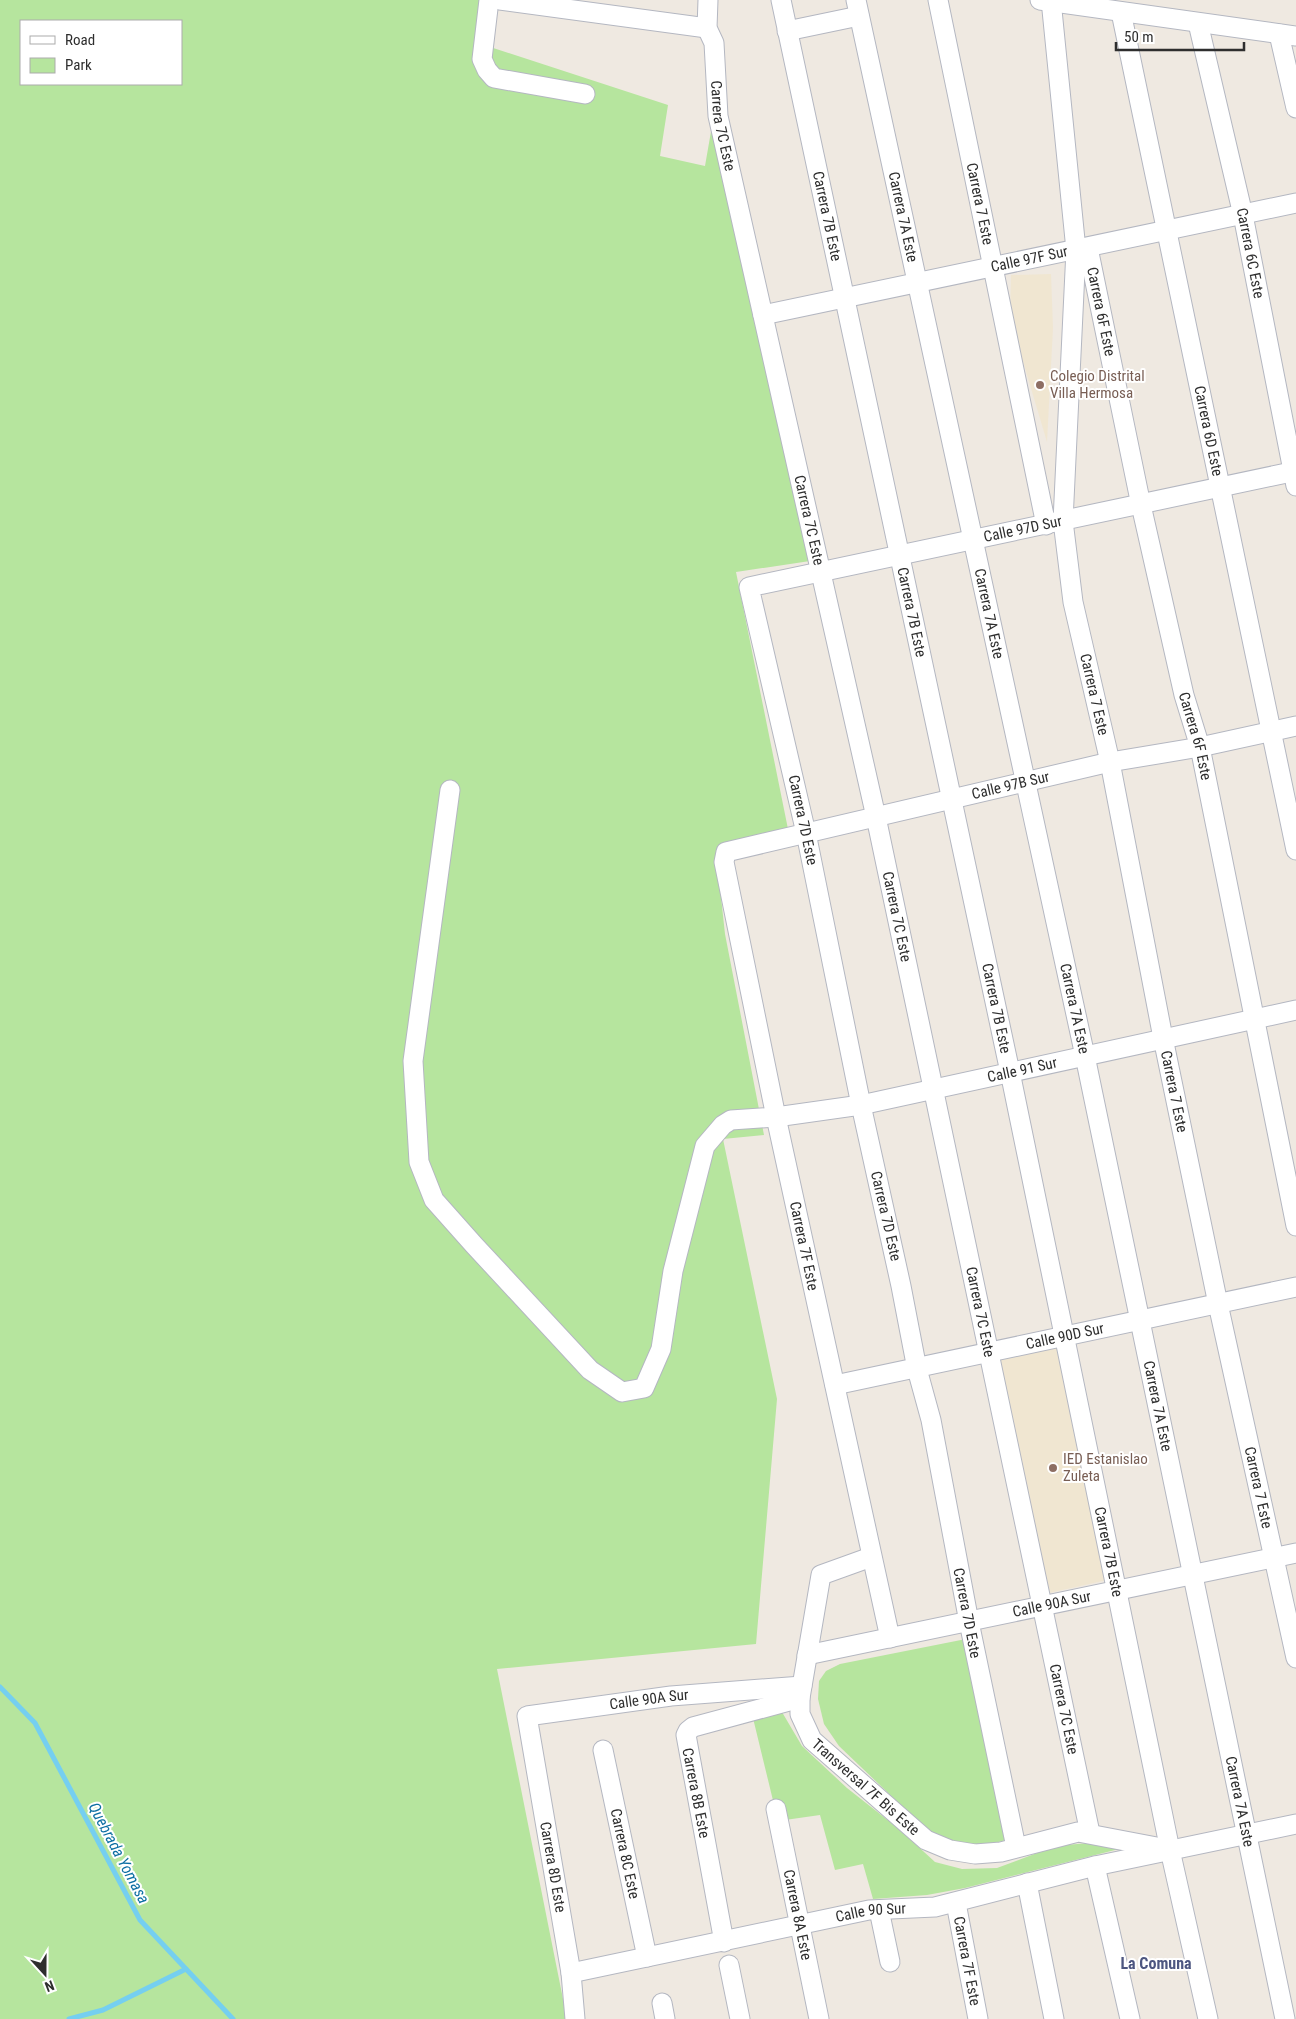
<svg xmlns="http://www.w3.org/2000/svg" width="1296" height="2019" font-family="'Roboto Condensed',sans-serif">
  <style>
    .education { fill: #f0e6d1 }
    .green { fill: #b6e59e; fill-rule: evenodd }
    .lines { fill: none; stroke-linecap: round; stroke-linejoin: round }
    .stream { stroke: #75cff0; stroke-width: 5 }
    .minor-casing { stroke: #b4b7c1; stroke-width: 21 }
    .minor { stroke: #fff; stroke-width: 19 }
    .education-dot { fill: #8d6e63; stroke: #fff; stroke-width: 2 }
    .labels { text-anchor: middle; dominant-baseline: central; stroke-width: 4; stroke-linejoin: round; paint-order: stroke }
    .street-label { font-size: 15px; fill: #2e2e2e; stroke: #fff }
    .education-label { font-size: 15px; fill: #785e54; stroke: #fff; text-anchor: start }
    .water-label { font-size: 16px; font-style: italic; fill: #0d6fa3; stroke: #fff }
    .neighbourhood-label { font-size: 16px; font-weight: bold; fill: #4d5680; stroke: #fff }
  </style>
  <rect width="100%" height="100%" fill="#efe9e1"/>
  <g class="education">
    <path d="M1051 274 1053 328 1047 442 1010 318 1011 275Z"/>
    <path d="M1057 1344 1107 1580 1049 1593 999 1357Z"/>
  </g>
  <g class="green">
    <path d="M0 0H479L478 43 668 105 660 156 705 166 713 120 810 561 736 572 788 829 723 847 720 888 725 934 764 1135 723 1139 777 1399 756 1644 497 1669 567 2019H0ZM21 21H181V84H21Z"/>
    <path d="M966 1639 1006 1840 979 1847 956 1844 929 1832 839 1746 824 1724 818 1699 819 1681 826 1671 840 1664Z"/>
    <path d="M779 1707 802 1746 847 1788 899 1829 935 1862 962 1869 997 1868 1045 1850 1066 1845 1089 1843 1123 1848 965 1888 927 1895 873 1899 863 1864 835 1870 820 1815 778 1821 752 1714Z"/>
  </g>
  <g class="lines">
    <g class="stream">
      <path d="M0 1687 35 1723 140 1920 233 2019"/>
      <path d="M69 2019 103 2010 186 1969"/>
    </g>
    <defs>
      <g id="minor">
        <path d="M489 0 482 59 487 70 494 78 585 94"/>
        <path d="M500 0 707 28"/>
        <path id="s1" d="M708 0 707 28 714 43 718 116 876 817 1090 1833"/>
        <path id="s2" d="M781 0 1010 1072 1170 1850 1208 2019"/>
        <path id="s3" d="M856 0 1085 1056 1285 2019"/>
        <path id="s4" d="M938 0 1046 525"/>
        <path d="M1040 0 1296 36"/>
        <path id="s5" d="M1051 0 1076 250 1063 521 1073 602 1110 762 1163 1038 1218 1304 1296 1658"/>
        <path id="s6" d="M1121 12 1296 850"/>
        <path id="s7" d="M1198 23 1243 215 1296 486"/>
        <path d="M787 31 859 16"/>
        <path d="M1279 34 1296 108"/>
        <path id="s8" d="M1088 248 1141 505 1184 695 1200 747 1296 1226"/>
        <path id="s9" d="M763 315 1296 203"/>
        <path id="s10" d="M450 790 413 1061 419 1162 434 1200 474 1245 590 1370 622 1392 644 1388 661 1349 673 1271 705 1146 723 1125 731 1120 776 1117 861 1105 1296 1010"/>
        <path id="s11" d="M835 1385 1296 1287"/>
        <path id="s12" d="M871 1557 821 1575 800 1698V1714L812 1740 926 1840 950 1850 975 1854 1001 1852 1078 1832 1162 1848"/>
        <path id="s13" d="M890 1638 776 1117 724 862 726 852 1110 762 1200 747 1296 726"/>
        <path id="s14" d="M807 1655 1296 1553"/>
        <path id="s15" d="M603 1750 647 1957"/>
        <path id="s16" d="M776 1809 819 2019"/>
        <path id="s17" d="M1016 1847 969 1622 931 1420 917 1369 901 1286 861 1105 806 833 749 587 1296 471"/>
        <path d="M1095 1866 1130 2019"/>
        <path d="M1027 1883 1054 2019"/>
        <path id="s18" d="M956 1903 978 2019"/>
        <path d="M879 1910 890 1962"/>
        <path d="M724 1942 686 1735 688 1731 693 1727 800 1698"/>
        <path d="M729 1965 740 2019"/>
        <path id="s19" d="M571 1973 869 1910 935 1907 1095 1866 1296 1824"/>
        <path d="M662 2003 665 2019"/>
        <path id="s20" d="M575 2019 571 1973 527 1716 671 1696 802 1686"/>
      </g>
    </defs>
    <use href="#minor" class="minor-casing"/>
    <use href="#minor" class="minor"/>
  </g>
  <g class="education-dot">
    <circle cx="1040" cy="385" r="5"/>
    <circle cx="1053" cy="1468" r="5"/>
  </g>
  <g class="labels">
    <g class="street-label">
      <text stroke="none"><textPath href="#s1" startOffset="128">Carrera 7C Este</textPath></text>
      <text stroke="none"><textPath href="#s4" startOffset="208">Carrera 7 Este</textPath></text>
      <text stroke="none"><textPath href="#s2" startOffset="221">Carrera 7B Este</textPath></text>
      <text stroke="none"><textPath href="#s3" startOffset="222">Carrera 7A Este</textPath></text>
      <text stroke="none"><textPath href="#s7" startOffset="236">Carrera 6C Este</textPath></text>
      <text stroke="none"><textPath href="#s9" startOffset="272">Calle 97F Sur</textPath></text>
      <text stroke="none"><textPath href="#s8" startOffset="65">Carrera 6F Este</textPath></text>
      <text stroke="none"><textPath href="#s6" startOffset="428">Carrera 6D Este</textPath></text>
      <text stroke="none"><textPath href="#s1" startOffset="532">Carrera 7C Este</textPath></text>
      <text stroke="none"><textPath href="#s17" startOffset="1568">Calle 97D Sur</textPath></text>
      <text stroke="none"><textPath href="#s2" startOffset="626">Carrera 7B Este</textPath></text>
      <text stroke="none"><textPath href="#s3" startOffset="628">Carrera 7A Este</textPath></text>
      <text stroke="none"><textPath href="#s5" startOffset="699">Carrera 7 Este</textPath></text>
      <text stroke="none"><textPath href="#s8" startOffset="500">Carrera 6F Este</textPath></text>
      <text stroke="none"><textPath href="#s13" startOffset="1096">Calle 97B Sur</textPath></text>
      <text transform="translate(803 820) rotate(78)">Carrera 7D Este</text>
      <text stroke="none"><textPath href="#s1" startOffset="938">Carrera 7C Este</textPath></text>
      <text stroke="none"><textPath href="#s2" startOffset="1031">Carrera 7B Este</textPath></text>
      <text stroke="none"><textPath href="#s3" startOffset="1032">Carrera 7A Este</textPath></text>
      <text stroke="none"><textPath href="#s10" startOffset="1291">Calle 91 Sur</textPath></text>
      <text stroke="none"><textPath href="#s5" startOffset="1104">Carrera 7 Este</textPath></text>
      <text transform="translate(886 1216) rotate(77)">Carrera 7D Este</text>
      <text transform="translate(804 1246) rotate(78)">Carrera 7F Este</text>
      <text stroke="none"><textPath href="#s1" startOffset="1342">Carrera 7C Este</textPath></text>
      <text stroke="none"><textPath href="#s11" startOffset="235">Calle 90D Sur</textPath></text>
      <text stroke="none"><textPath href="#s3" startOffset="1438">Carrera 7A Este</textPath></text>
      <text stroke="none"><textPath href="#s5" startOffset="1509">Carrera 7 Este</textPath></text>
      <text stroke="none"><textPath href="#s2" startOffset="1586">Carrera 7B Este</textPath></text>
      <text stroke="none"><textPath href="#s14" startOffset="250">Calle 90A Sur</textPath></text>
      <text transform="translate(967 1613) rotate(79)">Carrera 7D Este</text>
      <text stroke="none"><textPath href="#s20" startOffset="430">Calle 90A Sur</textPath></text>
      <text stroke="none"><textPath href="#s1" startOffset="1748">Carrera 7C Este</textPath></text>
      <text stroke="none"><textPath href="#s12" startOffset="294">Transversal 7F Bis Este</textPath></text>
      <text transform="translate(696 1793) rotate(79)">Carrera 8B Este</text>
      <text stroke="none"><textPath href="#s3" startOffset="1842">Carrera 7A Este</textPath></text>
      <text stroke="none"><textPath href="#s15" startOffset="106">Carrera 8C Este</textPath></text>
      <text transform="translate(553 1867) rotate(80)">Carrera 8D Este</text>
      <text stroke="none"><textPath href="#s16" startOffset="108">Carrera 8A Este</textPath></text>
      <text stroke="none"><textPath href="#s19" startOffset="306">Calle 90 Sur</textPath></text>
      <text stroke="none"><textPath href="#s18" startOffset="59">Carrera 7F Este</textPath></text>
    </g>
    <g class="education-label">
      <text x="1050" y="376">Colegio Distrital<tspan x="1050" dy="17">Villa Hermosa</tspan></text>
      <text x="1063" y="1459">IED Estanislao<tspan x="1063" dy="17">Zuleta</tspan></text>
    </g>
    <g class="water-label">
      <text transform="translate(119 1853) rotate(62)">Quebrada Yomasa</text>
    </g>
    <g class="neighbourhood-label">
      <text x="1156" y="1963">La Comuna</text>
    </g>
  </g>
  <rect x="20" y="20" width="162" height="65" fill="#ffffff" stroke="#ababab"/>
  <rect x="30" y="36" width="25" height="8" fill="#ffffff" stroke="#ababab"/>
  <text x="65" y="45" font-size="15" fill="#2e2e2e">Road</text>
  <rect x="30" y="58" width="25" height="15" fill="#b6e59e" stroke="#ababab"/>
  <text x="65" y="70" font-size="15" fill="#2e2e2e">Park</text>
  <g transform="translate(45 1974) rotate(159)" stroke="#ffffff" stroke-width="4" paint-order="stroke">
  <path d="M0-4L9 19L0 12L-9 19Z" fill="#2e2e2e"/>
  <text y="-8" font-size="14" font-weight="bold" text-anchor="middle" fill="#2e2e2e">N</text>
  </g>
  <path d="M1116 42v8h128v-8" fill="none" stroke="#2e2e2e" stroke-width="2.5"/>
  <text x="1124" y="42" font-size="15" fill="#2e2e2e" stroke="#ffffff" stroke-width="4" paint-order="stroke">50 m</text>
</svg>
